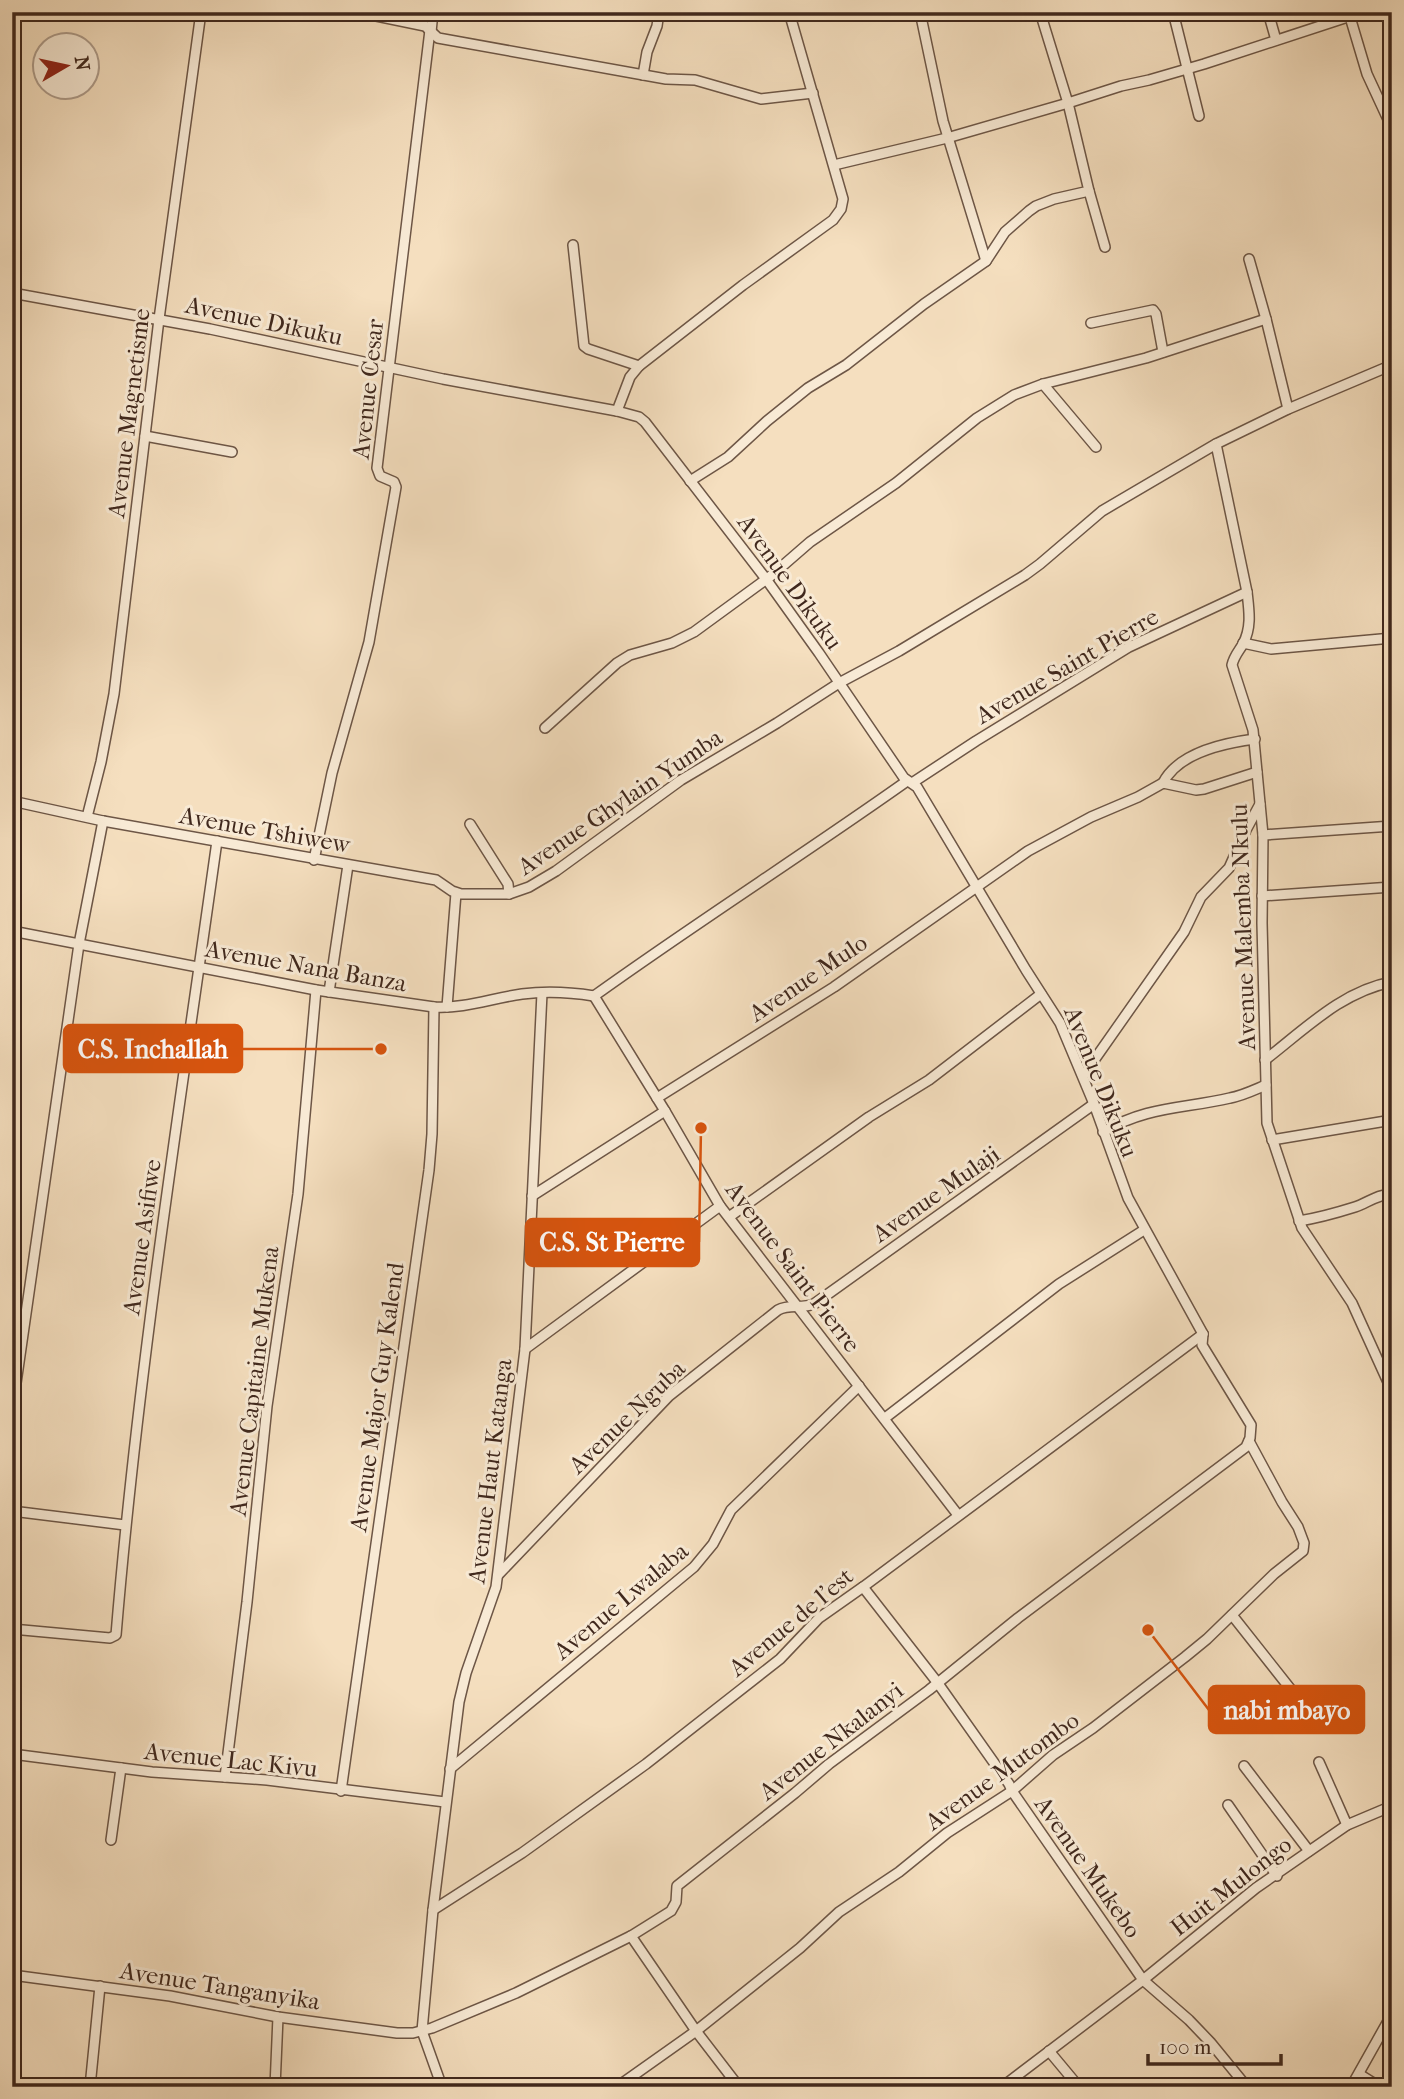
<svg xmlns="http://www.w3.org/2000/svg" width="1404" height="2099" font-family="'IM FELL French Canon',serif">
  <style>
    .lines { fill: none; stroke-linecap: round; stroke-linejoin: round }
    .street-casing { stroke: #6d5646; stroke-width: 12 }
    .street { stroke: #f8ead5; stroke-width: 9 }
    .labels { text-anchor: middle; dominant-baseline: central; stroke-width: 6; stroke-linejoin: round; paint-order: stroke }
    .street-label { font-size: 24px; fill: #40281d; stroke: #f8ead5 }
    .leader { fill: none; stroke: #d7540e; stroke-width: 2.5 }
    .callout-dot { fill: #d7540e; stroke: #f8ead5; stroke-width: 2.5 }
    .callout { fill: #d7540e; stroke: #d7540e; stroke-width: 2.5 }
    .callout-label { font-size: 26px; text-anchor: middle; font-weight: bold; fill: #fff }
  </style>
  <rect width="100%" height="100%" fill="#f5dfbf"/>
  <filter id="stains"><feTurbulence type="fractalNoise" baseFrequency=".00286" numOctaves="4"/><feColorMatrix values="0 0 0 0 .2 0 0 0 0 .09 0 0 0 0 .02 0 0 0 .5 -.17"/></filter>
  <radialGradient id="worn" r=".72"><stop offset=".6" stop-color="#630" stop-opacity="0"/><stop offset="1" stop-color="#630" stop-opacity=".3"/></radialGradient>
  <g class="lines">
    <defs>
      <g id="street">
        <path d="M357 12 425 26 438 38 666 79 695 80 761 99 813 93"/>
        <path d="M920 12 943 121 986 261"/>
        <path d="M1173 12 1199 116"/>
        <path d="M1268 12 1276 40"/>
        <path d="M1350 17 1367 74 1392 128"/>
        <path d="M431 32 433 12"/>
        <path d="M643 75 647 52 657 26 659 12"/>
        <path d="M834 165 947 138 1068 103 1040 12"/>
        <path d="M1089 191 1105 247"/>
        <path d="M573 245 584 346 588 349 639 366"/>
        <path d="M1249 259 1266 319 1288 409"/>
        <path d="M12 293 210 329 443 379 617 411 639 417 645 422 766 579 819 653 904 778 917 787 1026 970 1060 1023 1094 1104 1128 1198 1203 1334"/>
        <path d="M1091 323 1153 310 1156 314 1163 352"/>
        <path d="M1043 384 1096 447"/>
        <path d="M617 411 630 377 639 366 743 285 833 220 841 209 843 199 789 12"/>
        <path d="M145 436 232 452"/>
        <path d="M1216 444 1247 592C1249 610 1252 627 1243 644 1239 651 1234 656 1232 665L1253 730 1263 835 1262 923 1267 1123 1302 1228 1352 1303 1392 1391"/>
        <path d="M690 481 728 457 767 421 808 388 846 365 924 304 986 261 1005 232 1029 211 1036 206 1054 199 1089 191 1068 103 1121 86 1149 80 1204 64 1363 12"/>
        <path d="M1243 643 1271 649 1392 638"/>
        <path d="M545 728 617 663 630 655 672 643 694 632 772 575 810 542 896 483 977 418 1014 395 1043 384 1146 358 1266 319"/>
        <path d="M912 783 976 741 1129 647 1247 592"/>
        <path d="M1163 783C1178 753 1224 743 1255 739"/>
        <path d="M12 801 103 821 436 880 452 891 461 894H509L529 887 556 871 681 780 777 723 839 683 899 651 1025 575 1040 564 1102 511 1216 444 1288 409 1392 365"/>
        <path d="M87 817 101 762 114 694 159 319 201 12"/>
        <path d="M470 824 508 884 509 894"/>
        <path d="M1263 835 1392 826"/>
        <path d="M314 860 332 773 369 642 396 487 394 482 380 476 377 468 430 30"/>
        <path d="M1262 896 1392 887"/>
        <path d="M12 931 316 990 434 1007C463 1009 493 998 522 994 546 991 569 992 594 996"/>
        <path d="M329 992 348 865"/>
        <path d="M594 996 665 1111 720 1206 958 1515"/>
        <path d="M594 996C697 922 804 854 907 781"/>
        <path d="M447 1007 456 893"/>
        <path d="M1265 1060C1304 1030 1342 991 1392 982"/>
        <path d="M1083 1076 1184 932 1201 897 1229 868 1246 830 1260 804"/>
        <path d="M657 1098 834 987 1028 851 1091 817 1138 797 1163 783 1196 790 1204 789 1257 772"/>
        <path d="M1103 1132C1147 1106 1183 1109 1230 1098 1242 1096 1254 1090 1266 1085"/>
        <path d="M1272 1140 1392 1120"/>
        <path d="M532 1196 665 1111"/>
        <path d="M729 1217 869 1117 929 1080 1041 994"/>
        <path d="M1299 1221C1318 1218 1336 1213 1355 1207 1367 1203 1378 1194 1392 1194"/>
        <path d="M525 1349 720 1206"/>
        <path d="M12 1411 79 944 103 821"/>
        <path d="M885 1418 1059 1284 1144 1230"/>
        <path d="M12 1511 125 1525"/>
        <path d="M498 1575 669 1396 778 1310C789 1304 802 1309 814 1304L1094 1104"/>
        <path d="M863 1587 937 1682 1009 1784 1012 1791 1143 1980 1189 2020 1211 2043 1247 2087"/>
        <path d="M1232 1615 1300 1701"/>
        <path d="M12 1629 110 1638 116 1635C138 1369 180 1105 217 841"/>
        <path d="M12 1754 152 1772 267 1780 445 1802"/>
        <path d="M1319 1762 1347 1825"/>
        <path d="M1244 1766 1309 1851"/>
        <path d="M450 1769 694 1567 713 1544 731 1510 859 1386"/>
        <path d="M225 1777 247 1602 267 1406 298 1194 316 990"/>
        <path d="M341 1791 429 1170 432 1134 434 1007"/>
        <path d="M1228 1805 1277 1876"/>
        <path d="M111 1840 121 1768"/>
        <path d="M433 1910 522 1853 646 1764 780 1659 819 1618 863 1587 1203 1334"/>
        <path d="M631 1936 696 2031 739 2087"/>
        <path d="M12 1975 170 1996 278 2017 397 2033H413L432 2028 516 1993 631 1936 671 1911 676 1902 677 1886 795 1793 829 1764 929 1690 1018 1618 1246 1447 1250 1438 1251 1425 1202 1345 1203 1334"/>
        <path d="M1049 2051 1079 2087"/>
        <path d="M1359 2074 1380 2087"/>
        <path d="M90 2087 100 1986"/>
        <path d="M275 2087 278 2017"/>
        <path d="M442 2087 422 2031 433 1910 459 1702 466 1673 496 1587 525 1349 542 993"/>
        <path d="M617 2087 696 2031 800 1948 839 1912 899 1872 947 1833 1012 1791 1053 1755 1093 1728 1185 1657 1207 1639 1274 1574 1303 1551 1304 1543 1298 1527 1282 1502 1249 1441"/>
        <path d="M1002 2087 1143 1980 1256 1888 1347 1825 1392 1806"/>
        <path d="M1351 2087 1392 2014"/>
      </g>
    </defs>
    <use href="#street" class="street-casing"/>
    <use href="#street" class="street"/>
  </g>
  <g class="labels">
    <g class="street-label">
      <text transform="translate(264 321) rotate(12)">Avenue Dikuku</text>
      <text transform="translate(368 389) rotate(-84)">Avenue Cesar</text>
      <text transform="translate(129 413) rotate(-83)">Avenue Magnetisme</text>
      <text transform="translate(790 582) rotate(54)">Avenue Dikuku</text>
      <text transform="translate(1067 666) rotate(-30)">Avenue Saint Pierre</text>
      <text transform="translate(620 802) rotate(-34)">Avenue Ghylain Yumba</text>
      <text transform="translate(265 830) rotate(10)">Avenue Tshiwew</text>
      <text transform="translate(1243 927) rotate(-92)">Avenue Malemba Nkulu</text>
      <text transform="translate(306 966) rotate(10)">Avenue Nana Banza</text>
      <text transform="translate(808 978) rotate(-34)">Avenue Mulo</text>
      <text transform="translate(1101 1082) rotate(68)">Avenue Dikuku</text>
      <text transform="translate(936 1194) rotate(-35)">Avenue Mulaji</text>
      <text transform="translate(142 1237) rotate(-82)">Avenue Asifiwe</text>
      <text transform="translate(793 1267) rotate(53)">Avenue Saint Pierre</text>
      <text transform="translate(254 1381) rotate(-83)">Avenue Capitaine Mukena</text>
      <text transform="translate(377 1397) rotate(-82)">Avenue Major Guy Kalend</text>
      <text transform="translate(627 1417) rotate(-44)">Avenue Nguba</text>
      <text transform="translate(490 1471) rotate(-83)">Avenue Haut Katanga</text>
      <text transform="translate(621 1601) rotate(-40)">Avenue Lwalaba</text>
      <text transform="translate(791 1622) rotate(-40)">Avenue de l'est</text>
      <text transform="translate(831 1741) rotate(-38)">Avenue Nkalanyi</text>
      <text transform="translate(231 1760) rotate(6)">Avenue Lac Kivu</text>
      <text transform="translate(1002 1771) rotate(-36)">Avenue Mutombo</text>
      <text transform="translate(1088 1867) rotate(55)">Avenue Mukebo</text>
      <text transform="translate(1231 1886) rotate(-38)">Huit Mulongo</text>
      <text transform="translate(220 1986) rotate(9)">Avenue Tanganyika</text>
    </g>
  </g>
  <path class="leader" d="M381 1049L242 1049M701 1128L699 1242M1148 1630L1209 1710"/>
  <g class="callout-dot">
    <circle cx="381" cy="1049" r="7"/>
    <circle cx="701" cy="1128" r="7"/>
    <circle cx="1148" cy="1630" r="7"/>
  </g>
  <g class="callout">
    <rect x="64" y="1025" width="178" height="47" rx="7"/>
    <rect x="526" y="1219" width="173" height="47" rx="7"/>
    <rect x="1209" y="1686" width="155" height="47" rx="7"/>
  </g>
  <g class="callout-label">
    <text x="153" y="1058">C.S. Inchallah</text>
    <text x="612" y="1251">C.S. St Pierre</text>
    <text x="1287" y="1719">nabi mbayo</text>
  </g>
  <rect width="1404" height="2099" fill="none" stroke="#f5dfbf" stroke-width="42"/>
  <rect x="14" y="14" width="1376" height="2071" fill="none" stroke="#40281d" stroke-width="3.5"/>
  <rect x="21" y="21" width="1362" height="2057" fill="none" stroke="#40281d" stroke-width="2"/>
  <g transform="translate(66 66) rotate(81)"><circle r="33" fill="#f8ead5" stroke="#ae9c8b" stroke-width="2"/>
  <path d="M0-5L12 26L0 18L-12 26Z" fill="#8f2418"/>
  <text y="-10" font-size="19" font-weight="bold" text-anchor="middle" fill="#40281d">N</text>
  </g>
  <path d="M1148 2054v10h133v-10" fill="none" stroke="#40281d" stroke-width="3.5"/>
  <text x="1159" y="2054" font-size="21" fill="#40281d" stroke="#f8ead5" stroke-width="5" paint-order="stroke">100 m</text>
  <rect width="100%" height="100%" filter="url(#stains)"/>
  <rect width="100%" height="100%" fill="url(#worn)"/>
</svg>
